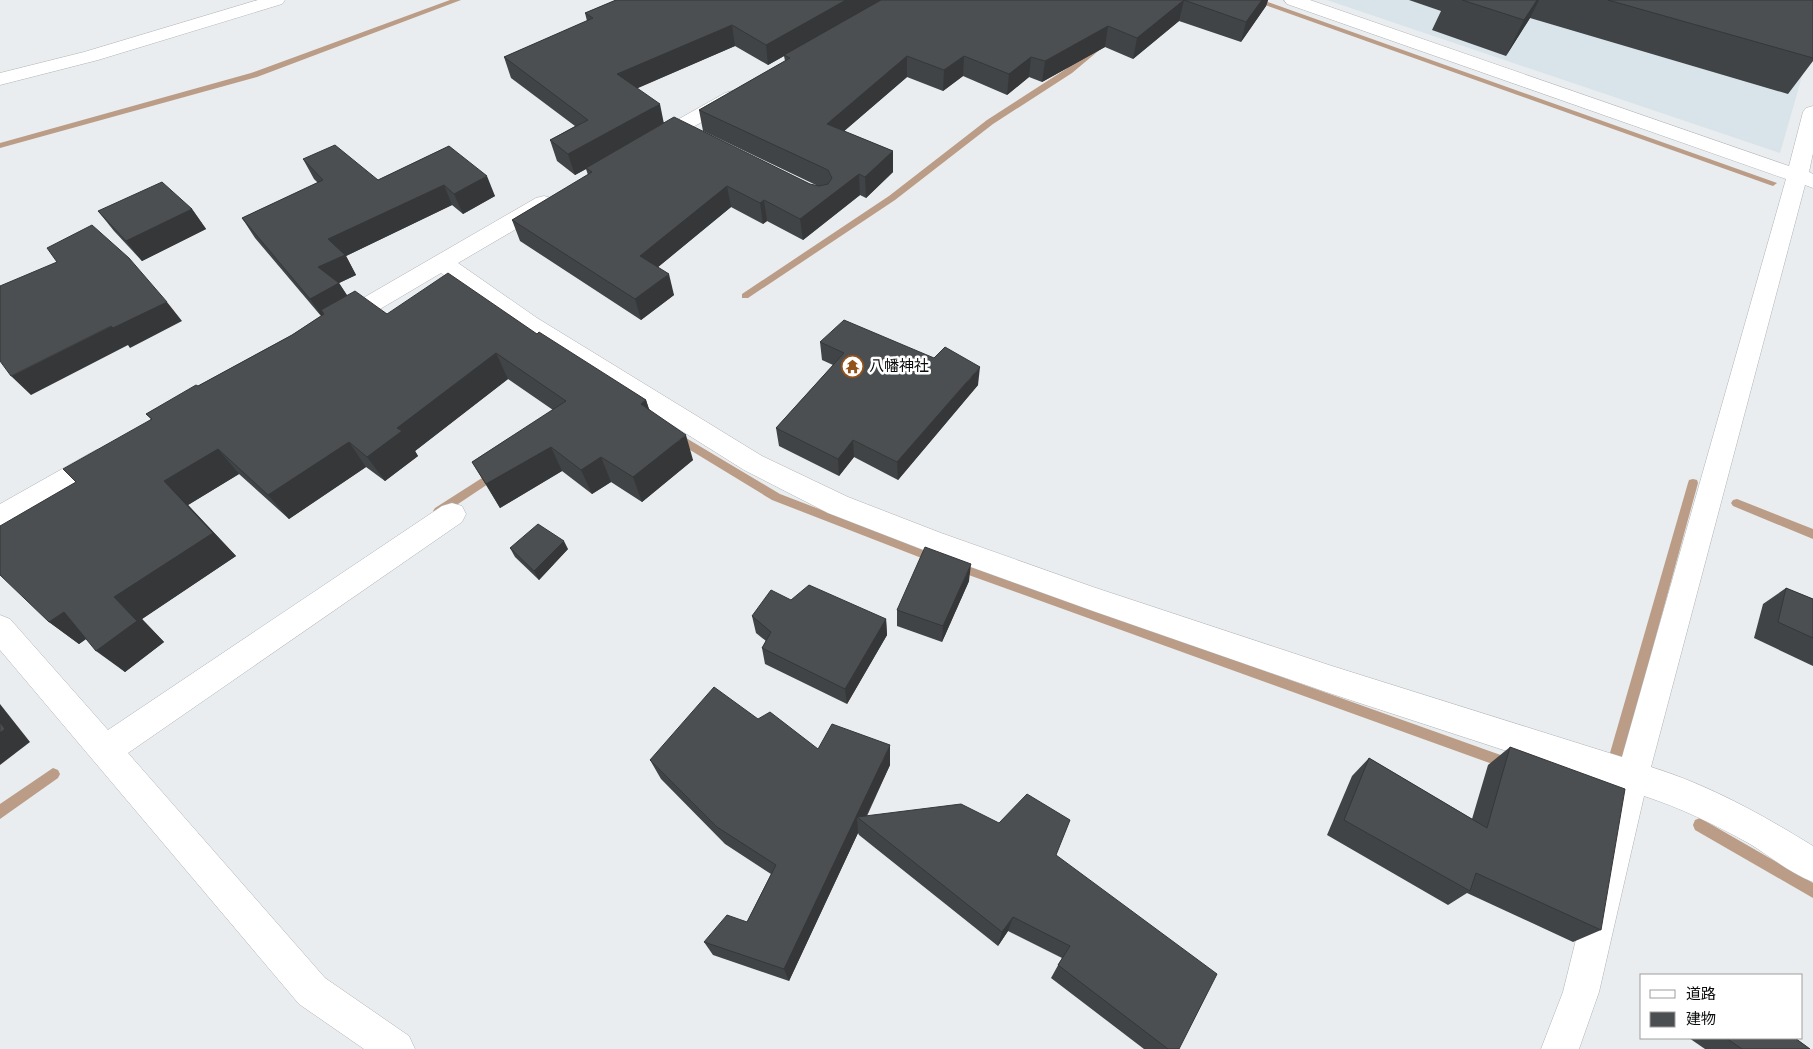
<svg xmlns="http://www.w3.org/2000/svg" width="1813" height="1049" font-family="'Varela Round','Noto Sans JP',sans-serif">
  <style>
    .built { fill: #d8e3ea }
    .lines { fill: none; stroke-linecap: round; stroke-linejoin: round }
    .stream { fill: #bb9c86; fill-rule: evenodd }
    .minor-casing { stroke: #b0b3b5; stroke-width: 1 }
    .minor { fill: #fff; fill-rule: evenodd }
    .wall { fill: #414446; fill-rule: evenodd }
    .shaded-wall { fill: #353739 }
    .building { fill: #4c4f51; stroke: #353739 }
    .labels { text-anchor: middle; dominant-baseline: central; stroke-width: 5; stroke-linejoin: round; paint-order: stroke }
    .poi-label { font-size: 15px; fill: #0b0c0d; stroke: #fff; text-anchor: start }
  </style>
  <rect width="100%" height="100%" fill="#e9edef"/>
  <path class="built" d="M1327 0H1813V38L1780 153Z"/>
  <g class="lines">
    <g class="stream">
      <path d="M450 0H461L257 77 0 148V143L251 73Z"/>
      <path d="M1251 0H1262L1777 183 1773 186 1770 185Z"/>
      <path d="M1096 45 1103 47 1072 73 993 124 895 200 748 298H742V294L889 196 987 120 1066 69Z"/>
      <path d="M676 432 780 494 941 556 943 559 941 562 937 564 772 500 672 439 671 436 672 433Z"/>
      <path d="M496 469 500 470 501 473 500 476 443 514H435L433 511 435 508Z"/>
      <path d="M1693 479 1697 480 1698 483 1624 753 1622 757 1617 759 1612 757 1610 753 1688 483 1689 480Z"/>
      <path d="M1737 499 1813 529V539L1733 506 1731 503 1733 500Z"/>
      <path d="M956 561 1509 758 1514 760 1516 764 1514 768 1509 770 952 569 950 566 952 563Z"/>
      <path d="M53 768 58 770 60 774 58 778 0 819V804Z"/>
      <path d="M1700 818 1813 883V898L1695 830 1693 825 1695 820Z"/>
    </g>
    <defs>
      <g id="minor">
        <path d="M258 0H285L282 4 98 60 0 85V73L84 52Z"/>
        <path d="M1284 0H1310L1789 166 1803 112 1806 108 1813 106V153L1809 172 1813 174V188L1805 185 1651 767C1709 785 1761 814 1813 846V882C1790 873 1771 857 1750 844 1716 825 1681 808 1644 796L1599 992 1579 1049H1541L1563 992 1614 786 1332 694 1093 611 921 549 828 513 744 470 521 330 441 273 348 328 340 330 332 328 328 322 332 316 536 198 544 196 552 198 555 203 552 208 458 263 537 318 762 456 848 497 941 533 1093 587 1332 666 1622 757 1786 179 1287 4Z"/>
        <path d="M732 91 739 93 742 97 739 101 661 145 654 147 647 145 644 141 647 137 725 93Z"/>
        <path d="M103 448 112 451 116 458 112 465 10 525 0 528V504L94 451Z"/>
        <path d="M452 503 462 506 466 514 462 522 128 753 325 978 409 1036 415 1049H364L299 1004 0 650V615L10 619 108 730 442 506Z"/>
      </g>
    </defs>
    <use href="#minor" class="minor-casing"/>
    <use href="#minor" class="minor"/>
  </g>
  <g class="wall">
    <path d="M616 0H1268L1266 6 1241 42 1179 21 1133 59 1105 47 1042 82 1029 77 1007 95 963 76 943 91 907 77 844 131 893 151V172L866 198 860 195 803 240 767 221 763 224 731 207 658 267 674 295 641 320 520 241 512 220 588 175 586 169 575 175 557 161 550 140 575 126 511 78 504 57 587 21 585 13ZM735 46 768 65 784 56 785 61 699 110 703 131 818 186 810 184 664 123 637 88Z"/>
    <path d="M1409 0H1813V61L1788 94 1530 18 1506 56 1432 30 1441 11Z"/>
    <path d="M449 146 495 196 463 214 452 205 346 256 356 275 339 283 347 295 387 314 537 334 646 400 649 409 693 460 642 502 611 482 592 494 562 471 500 508 472 462 553 410 508 379 415 451 418 456 385 481 366 467 289 519 239 474 188 505 236 556 142 619 164 642 125 672 86 639 79 644 49 622 76 482 151 419 146 414 292 335 321 316 255 238 242 218 318 183 314 179 303 159 378 180Z"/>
    <path d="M192 209 206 229 142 261 114 231 98 211Z"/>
    <path d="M820 342 978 385 898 480 854 457 839 476 779 446 776 428 833 365 822 360Z"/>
    <path d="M510 548 568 549 539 580 515 557Z"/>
    <path d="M969 581 942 642 897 626V610Z"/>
    <path d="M1786 588 1813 599V666L1754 638 1763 604Z"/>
    <path d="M791 600 886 619 887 635 847 704 765 664 762 648 766 641 756 633 752 616Z"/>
    <path d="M758 719 818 749 890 765 867 816 1056 855 1179 1049H1144L1051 978 1062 958 1008 931 998 946 859 835 858 833 789 981 713 955 704 942 747 922 771 874 725 844 661 779 650 760Z"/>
    <path d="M1510 747 1601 930 1573 942 1467 893 1448 905 1327 835 1352 776 1369 758 1472 819 1488 765Z"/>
    <path d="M1689 1038H1795L1810 1049H1705Z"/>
  </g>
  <g class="shaded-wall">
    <path d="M846 0H883L784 55V56L768 65 766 45Z"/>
    <path d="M1184 0 1179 21 1133 59 1137 38Z"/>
    <path d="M1262 0H1268L1266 6 1241 42 1246 22Z"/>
    <path d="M1537 0H1539L1530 18 1506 56 1524 20Z"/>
    <path d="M732 25 735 46 622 95 617 74Z"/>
    <path d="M1108 26 1105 47 1042 82 1045 61Z"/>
    <path d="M907 56V77L828 145 827 124Z"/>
    <path d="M964 56 963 76 943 91 944 70Z"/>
    <path d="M1031 57 1029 77 1007 95 1009 74Z"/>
    <path d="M660 104 664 124 586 168V169L575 175 568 154Z"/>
    <path d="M893 151V172L866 198 865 177Z"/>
    <path d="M859 174 860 195 803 240 800 219Z"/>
    <path d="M487 176 495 196 463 214 454 194Z"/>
    <path d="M444 185 452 205 346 256 356 275 339 283 351 302 321 310 326 317 323 318 310 299 318 267 328 239Z"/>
    <path d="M727 186 731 207 646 277 640 256Z"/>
    <path d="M764 200 767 221 763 224 760 203Z"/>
    <path d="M192 209 206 229 142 261 126 241Z"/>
    <path d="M669 274 674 295 641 320 635 299Z"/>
    <path d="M167 302 182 321 130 348 128 345 31 395 11 376 111 326Z"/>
    <path d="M496 353 508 379 415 451 418 456 385 481 367 457 397 428Z"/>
    <path d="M980 367 978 385 898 480 897 462Z"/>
    <path d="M646 400 654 425 641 404Z"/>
    <path d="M686 435 693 460 642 502 633 477Z"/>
    <path d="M853 440 854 457 839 476 838 459Z"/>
    <path d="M349 442 366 467 289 519 268 495Z"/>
    <path d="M551 447 562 471 500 508 486 484Z"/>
    <path d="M218 449 239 474 188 505 236 556 142 619 164 642 125 672 96 651 114 597 164 481Z"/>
    <path d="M601 457 611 482 592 494 581 470Z"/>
    <path d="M564 541 568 549 539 580 534 571Z"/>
    <path d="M971 564 969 581 942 642 943 626Z"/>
    <path d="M64 612 93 634 79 644 49 622Z"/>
    <path d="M886 619 887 635 847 704 845 689Z"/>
    <path d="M0 704 30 742 0 765Z"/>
    <path d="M890 745V765L863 822 857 817 858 833 789 981 784 969Z"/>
    <path d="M1013 917 1008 931 998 946 1002 932Z"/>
  </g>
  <g class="building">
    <path d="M616 0H846L766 45 732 25 617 74 660 104 568 154 550 140 588 120 504 57 593 18 585 13Z"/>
    <path d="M881 0H1262L1246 22 1184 0 1137 38 1108 26 1045 61 1031 57 1009 74 964 56 944 70 907 56 827 124 893 151 865 177 859 174 800 219 764 200 760 203 727 186 640 256 669 274 635 299 512 220 592 172 586 168 674 117 810 184 819 186 828 184 832 178 828 170 699 110 790 58 784 55Z"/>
    <path d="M1462 0H1537L1524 20Z"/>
    <path d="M1608 0H1813V58Z"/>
    <path d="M335 145 378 180 449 146 487 176 454 194 444 185 328 239 345 255 318 267 339 283 310 299 242 218 323 180 303 159Z"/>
    <path d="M162 182 192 209 126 241 98 211Z"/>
    <path d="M92 225 129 258 167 302 113 328 111 326 11 376 0 361V286L57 262 47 248Z"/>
    <path d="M448 273 537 334 539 332 646 400 641 404 686 435 633 477 601 457 581 470 551 447 486 484 472 462 566 401 496 353 397 428 402 431 367 457 349 442 268 495 218 449 164 481 213 533 114 597 137 621 96 651 64 612 49 622 0 575V526L76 482 63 469 152 419 146 414 196 385 198 386 292 335 324 314 321 310 355 291 387 314Z"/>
    <path d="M844 320 934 358 945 347 980 367 897 462 853 440 838 459 776 428 844 353 820 342Z"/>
    <path d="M538 524 564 541 534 571 510 548Z"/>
    <path d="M925 547 971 564 943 626 897 610Z"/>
    <path d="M809 585 886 619 845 689 762 648 771 632 752 616 771 590 791 600Z"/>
    <path d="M1786 588 1813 599V638L1778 622Z"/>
    <path d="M714 687 758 719 770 712 818 749 832 724 890 745 784 969 704 942 727 915 747 922 776 865 717 827 650 760Z"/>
    <path d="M0 722 5 729 0 733Z"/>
    <path d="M1510 747 1625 789 1601 930 1476 873 1470 891 1344 820 1369 758 1487 828Z"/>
    <path d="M1027 794 1070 820 1056 855 1217 974 1179 1049H1168L1058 965 1070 946 1013 917 1002 932 857 817 961 804 999 823Z"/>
    <path d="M1726 1038H1795L1810 1049H1742Z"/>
  </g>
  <defs>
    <symbol id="temple-ring" viewBox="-11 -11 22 22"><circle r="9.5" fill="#fff" stroke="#92521b" stroke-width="1.5"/><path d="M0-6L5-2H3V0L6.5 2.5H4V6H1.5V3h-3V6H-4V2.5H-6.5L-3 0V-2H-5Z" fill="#92521b"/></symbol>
  </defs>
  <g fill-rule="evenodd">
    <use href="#temple-ring" x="840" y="354" width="25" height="25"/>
  </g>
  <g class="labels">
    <g class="poi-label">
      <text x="869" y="366">八幡神社</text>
    </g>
  </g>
  <rect x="1640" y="974" width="162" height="65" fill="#ffffff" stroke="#9d9e9e"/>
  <rect x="1650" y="990" width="25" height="8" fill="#ffffff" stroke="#9d9e9e"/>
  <text x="1686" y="999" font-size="15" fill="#0b0c0d">道路</text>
  <rect x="1650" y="1012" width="25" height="15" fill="#4c4f51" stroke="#9d9e9e"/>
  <text x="1686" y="1024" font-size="15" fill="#0b0c0d">建物</text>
</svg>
